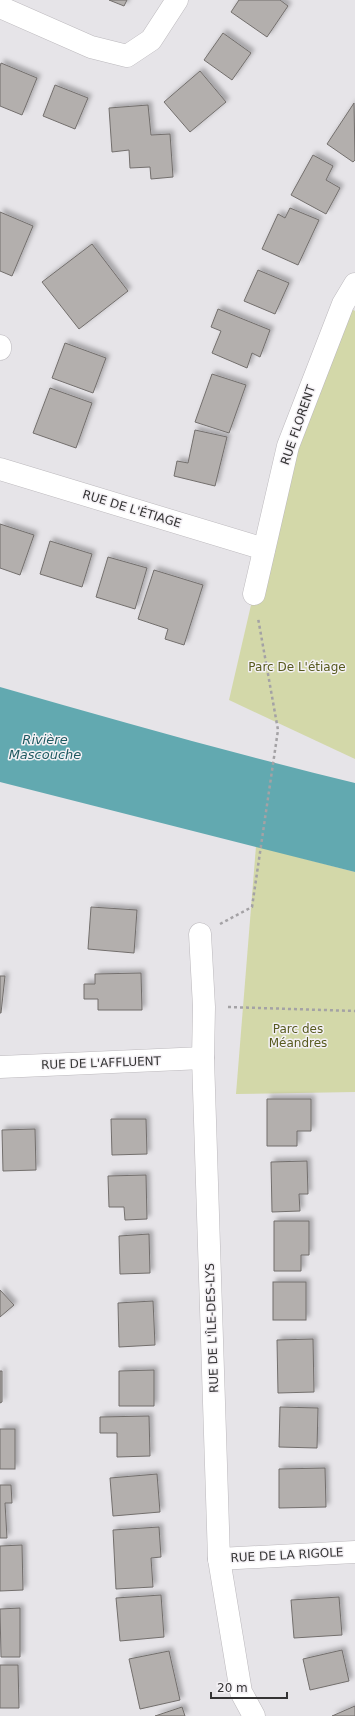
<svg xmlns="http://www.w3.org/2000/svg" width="355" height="1716" font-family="'DejaVu Sans',sans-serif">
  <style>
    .green { fill: #d3d8a9 }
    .water { fill: #62a9b0 }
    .building { fill: #b3afad; stroke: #736f6d; filter: url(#shadow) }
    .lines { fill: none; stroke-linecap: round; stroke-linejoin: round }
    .street-casing { stroke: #bcb9bd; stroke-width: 23 }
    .path { stroke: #a4a2a5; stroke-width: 2.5; stroke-dasharray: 3 3; stroke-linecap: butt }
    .street { stroke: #fff; stroke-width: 22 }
    .labels { text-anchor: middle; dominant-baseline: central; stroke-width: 3; stroke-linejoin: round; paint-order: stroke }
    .street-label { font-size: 12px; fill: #343334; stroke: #f4f1f5 }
    .park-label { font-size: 12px; fill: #575a1e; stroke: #f4f1f5 }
    .water-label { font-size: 13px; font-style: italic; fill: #1f5a61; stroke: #f4f1f5 }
  </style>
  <defs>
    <filter id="shadow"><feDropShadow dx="3.5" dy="-3.5" stdDeviation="2" flood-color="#0004"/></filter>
  </defs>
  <rect width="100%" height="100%" fill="#e6e4e8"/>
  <g class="green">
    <path d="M343 304 355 311V759L229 700 264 549Z"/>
    <path d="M256 846 355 872V1092L236 1094Z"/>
  </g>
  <path class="water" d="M0 687C118 721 236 754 355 783V872L0 782Z"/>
  <g class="building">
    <path d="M109 0H127L124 6Z"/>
    <path d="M239 0H280L288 6 267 37 231 12Z"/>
    <path d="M223 33 251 53 232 80 204 60Z"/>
    <path d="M1 63 37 78 22 115 0 106V67Z"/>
    <path d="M200 71 226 102 190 132 164 102Z"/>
    <path d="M55 85 88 98 75 129 43 116Z"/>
    <path d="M354 103 355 160 353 162 327 144Z"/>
    <path d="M148 105 151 135 170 134 173 177 151 179 150 167 130 168 129 150 112 152 109 108Z"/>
    <path d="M313 155 333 166 326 180 340 188 326 214 291 195Z"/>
    <path d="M290 208 319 220 298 265 262 249 278 214 285 218Z"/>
    <path d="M0 212 33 226 12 276 0 271Z"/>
    <path d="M92 244 128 291 79 329 42 282Z"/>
    <path d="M258 270 289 283 275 314 244 301Z"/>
    <path d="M218 309 270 330 260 357 252 353 247 368 212 353 221 331 211 327Z"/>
    <path d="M65 343 106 358 93 393 52 378Z"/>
    <path d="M212 374 246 385 229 433 195 422Z"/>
    <path d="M50 388 92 403 76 448 33 433Z"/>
    <path d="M195 430 227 437 215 486 174 476 177 461 188 463Z"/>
    <path d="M0 524 34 535 20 575 0 568Z"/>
    <path d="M50 541 92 554 82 587 40 574Z"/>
    <path d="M108 557 147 568 135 609 96 597Z"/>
    <path d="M154 570 203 585 184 645 165 639 168 629 138 619Z"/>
    <path d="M91 907 137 910 134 953 88 949Z"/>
    <path d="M141 973 142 1010H98V999H84V984H95V974Z"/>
    <path d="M0 976H5L1 1013H0Z"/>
    <path d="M267 1099H311V1131H297V1146H267Z"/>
    <path d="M111 1119H146L147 1154 112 1155Z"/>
    <path d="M35 1129 36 1170 3 1171 2 1130Z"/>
    <path d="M307 1161 308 1194H299L300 1211 272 1212 271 1162Z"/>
    <path d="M146 1175 147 1219 125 1220 124 1207H109L108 1176Z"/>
    <path d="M274 1221H309V1255H301V1271H274Z"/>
    <path d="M149 1234 150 1273 120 1274 119 1236Z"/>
    <rect x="273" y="1282" width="33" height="38"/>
    <path d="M0 1290 14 1305 0 1317Z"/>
    <path d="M153 1301 155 1345 119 1347 118 1303Z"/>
    <path d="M313 1339 314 1392 278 1393 277 1340Z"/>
    <path d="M154 1370V1406H119V1371Z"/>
    <path d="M0 1371H2V1402L0 1403Z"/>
    <path d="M280 1407 318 1408 317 1448 279 1447Z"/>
    <path d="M149 1416 150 1456 117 1457V1433H100V1417Z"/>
    <rect x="0" y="1429" width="15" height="40"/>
    <path d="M325 1468 326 1507 279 1508V1469Z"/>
    <path d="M157 1474 160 1512 113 1516 110 1478Z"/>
    <path d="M0 1485H11L12 1503H5L7 1538H0Z"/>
    <path d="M159 1527 161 1557 151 1558 153 1587 116 1589 113 1530Z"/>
    <path d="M22 1545 23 1590 0 1591V1546Z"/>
    <path d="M161 1595 164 1637 120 1641 116 1598Z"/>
    <path d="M339 1597 342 1635 294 1638 291 1600Z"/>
    <path d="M20 1608V1657H1L0 1609Z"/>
    <path d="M342 1650 349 1681 310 1690 303 1659Z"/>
    <path d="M169 1651 180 1700 140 1709 129 1659Z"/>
    <path d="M0 1665H18L19 1708H0Z"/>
    <path d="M355 1706V1716H332Z"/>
    <path d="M182 1707 185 1716H155Z"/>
  </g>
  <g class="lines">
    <defs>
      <g id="street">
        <path d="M0 7 91 47 127 56 151 40 177 0"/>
        <path d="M0 346V349"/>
        <path d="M0 469 264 549"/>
        <path d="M254 594 288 446 343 304 355 284"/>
        <path d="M200 934 204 1007 203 1058 219 1559 241 1692 254 1716"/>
        <path d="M0 1067 203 1058"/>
        <path d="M219 1559 355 1552"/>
      </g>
    </defs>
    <use href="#street" class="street-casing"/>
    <g class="path">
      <path d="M220 924 252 907 278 730 258 618"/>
      <path d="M228 1007 355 1011"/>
    </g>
    <use href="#street" class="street"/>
  </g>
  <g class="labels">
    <g class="street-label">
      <text transform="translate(298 425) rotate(-71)">RUE FLORENT</text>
      <text transform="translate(132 509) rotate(17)">RUE DE L'ÉTIAGE</text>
      <text transform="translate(101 1063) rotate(-2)">RUE DE L'AFFLUENT</text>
      <text transform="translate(212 1328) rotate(-92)">RUE DE L'ÎLE-DES-LYS</text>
      <text transform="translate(287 1555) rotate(-3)">RUE DE LA RIGOLE</text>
    </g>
    <g class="park-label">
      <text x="297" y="667">Parc De L'étiage</text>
      <text x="298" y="1029">Parc des<tspan x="298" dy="14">Méandres</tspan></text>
    </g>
    <g class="water-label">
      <text x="45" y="739">Rivière<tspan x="45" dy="15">Mascouche</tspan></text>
    </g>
  </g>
  <path d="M211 1692v6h76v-6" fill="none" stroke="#343334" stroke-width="2"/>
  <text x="217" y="1692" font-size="12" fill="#343334" stroke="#f4f1f5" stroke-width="3" paint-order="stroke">20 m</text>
</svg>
